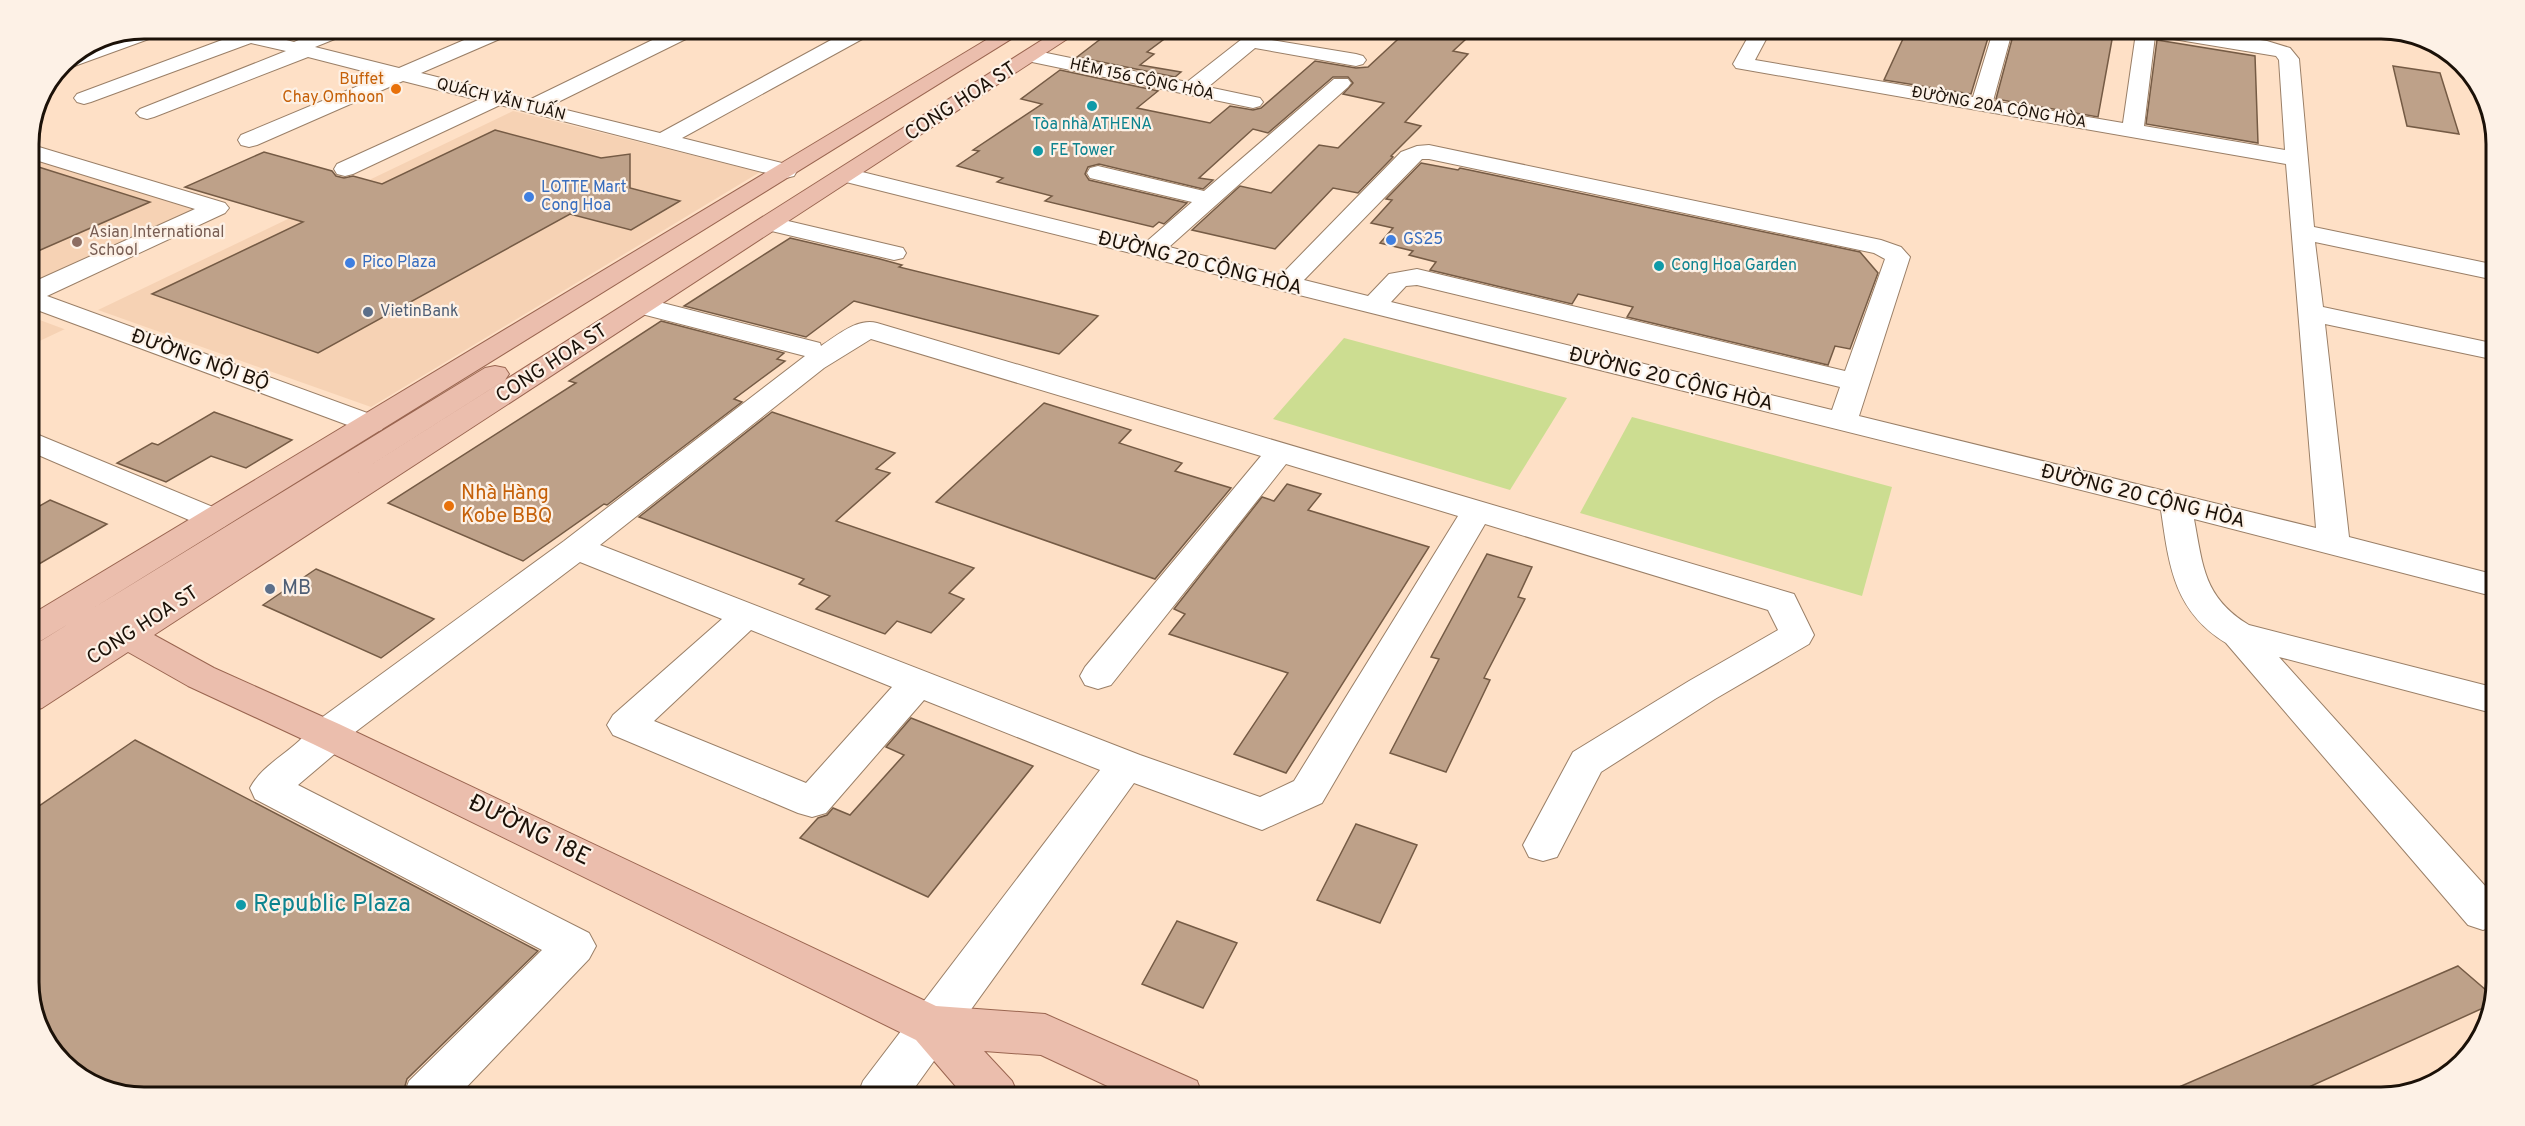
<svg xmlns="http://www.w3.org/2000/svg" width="2525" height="1126" font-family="Overpass,sans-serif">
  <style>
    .built { fill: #f6d2b4 }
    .green { fill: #ccdd91 }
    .building { fill: #bea189; stroke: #755b45; stroke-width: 1.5 }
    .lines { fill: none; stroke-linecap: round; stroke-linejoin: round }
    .minor-casing { stroke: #9a7f67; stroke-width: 2 }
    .major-casing { stroke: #9a6550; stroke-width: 2 }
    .minor { fill: #fff; fill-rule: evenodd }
    .major { fill: #ebbead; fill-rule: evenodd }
    .food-dot { fill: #e8710a; stroke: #fdf1e6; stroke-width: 2 }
    .culture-dot { fill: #0f9aa8; stroke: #fdf1e6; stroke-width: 2 }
    .shop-dot { fill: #3f7fe0; stroke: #fdf1e6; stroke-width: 2 }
    .education-dot { fill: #8d6e63; stroke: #fdf1e6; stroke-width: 2 }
    .service-dot { fill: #5c6f8a; stroke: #fdf1e6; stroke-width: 2 }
    .labels { text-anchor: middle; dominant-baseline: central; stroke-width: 4.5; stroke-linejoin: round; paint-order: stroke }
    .far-food-label { font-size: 16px; fill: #c56008; stroke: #fdf1e6; text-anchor: end }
    .far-street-label { font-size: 16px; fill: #1b1108; stroke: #fdf1e6 }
    .far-culture-label { font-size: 16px; fill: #0d838f; stroke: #fdf1e6; text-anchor: start }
    .far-shop-label { font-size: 16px; fill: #366cbe; stroke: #fdf1e6; text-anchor: start }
    .far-education-label { font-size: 16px; fill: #785e54; stroke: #fdf1e6; text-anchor: start }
    .far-service-label { font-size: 16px; fill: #4e5e75; stroke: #fdf1e6; text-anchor: start }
    .street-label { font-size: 20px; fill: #1b1108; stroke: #fdf1e6 }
    .food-label { font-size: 20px; fill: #c56008; stroke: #fdf1e6; text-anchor: start }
    .service-label { font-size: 20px; fill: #4e5e75; stroke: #fdf1e6; text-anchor: start }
    .near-street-label { font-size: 24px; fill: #1b1108; stroke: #fdf1e6 }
    .near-culture-label { font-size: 24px; fill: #0d838f; stroke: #fdf1e6; text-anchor: start }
    .rim { fill: none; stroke: #1b1108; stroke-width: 3 }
  </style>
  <rect width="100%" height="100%" fill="#fee0c6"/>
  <g class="built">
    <path d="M513 111 760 172 371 407 98 310Z"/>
    <path d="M29 158 197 210 44 280 29 274Z"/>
    <path d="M29 316 64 329H65L29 346Z"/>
  </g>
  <g class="green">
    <path d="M1344 338 1567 398 1510 490 1273 419Z"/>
    <path d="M1632 417 1892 487 1862 596 1580 513Z"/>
  </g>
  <g class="building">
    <path d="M1115 28H1179L1147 52 1154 54 1140 65 1181 72 1175 77 1077 57Z"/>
    <path d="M1410 28H1478L1453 51 1468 54 1405 122 1421 126 1391 156 1393 157 1358 193 1333 188 1275 249 1192 230 1240 186 1271 193 1319 145 1338 148 1384 103 1343 94 1353 83 1348 77H1333L1268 133 1253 129 1199 178 1213 180 1203 189 1099 164 1088 167 1085 174 1089 180 1187 203 1164 224 1159 222 1153 227 1045 201 1052 196 997 182 1003 178 957 166 979 151 973 150 1042 104 1021 99 1060 70 1158 91 1137 108 1210 123 1230 106 1253 110 1261 108 1315 61 1356 68 1368 67Z"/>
    <path d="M1908 28H1991L1971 94 1884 80Z"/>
    <path d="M2015 28H2080L2113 34 2098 117 1996 99Z"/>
    <path d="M2157 40 2255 56 2258 143 2146 124Z"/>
    <path d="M2393 66 2440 73 2459 134 2407 126Z"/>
    <path d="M495 130 601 158 630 154V188L680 201 631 230 570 214 318 353 152 294 303 222 185 187 264 152 332 171 336 176 344 178 353 176 382 184Z"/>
    <path d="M1421 163 1458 170 1460 168 1860 252 1878 273 1850 349 1835 346 1828 365 1627 317 1633 307 1578 294 1572 304 1430 270 1436 262 1409 255 1413 251 1380 243 1393 228 1371 223 1392 200 1386 199Z"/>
    <path d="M29 164 150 202 29 255Z"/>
    <path d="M790 238 880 259 902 265 899 267 1098 316 1059 354 854 301 806 337 684 306Z"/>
    <path d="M661 321 784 353 777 359 785 361 734 399 742 402 607 505 604 504 523 561 388 503 576 383 569 381Z"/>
    <path d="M1044 403 1131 430 1119 443 1182 463 1175 471 1231 488 1155 579 936 502Z"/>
    <path d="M214 412 292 440 246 468 211 456 166 482 117 463 152 443 158 445Z"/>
    <path d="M772 412 895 453 876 469 890 473 836 521 974 568 949 593 964 599 931 633 897 621 885 634 816 609 830 596 799 584 804 579 639 517Z"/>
    <path d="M1287 484 1321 494 1308 510 1429 547 1286 773 1234 754 1288 673 1169 634 1185 614 1174 609 1262 497 1274 501Z"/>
    <path d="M50 500 107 524 29 570V512Z"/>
    <path d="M1487 554 1532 567 1518 597 1525 599 1484 678 1490 680 1446 772 1390 753 1439 659 1431 657Z"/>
    <path d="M316 569 335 577 434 619 381 658 263 605Z"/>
    <path d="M911 718 1033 766 928 897 800 838 818 818 827 815 833 808 850 815 904 755 886 747Z"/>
    <path d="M135 740 422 890 538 951 407 1079 405 1086 393 1098H144L99 1089 52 1052 29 990V813Z"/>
    <path d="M1356 824 1417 845 1380 923 1317 900Z"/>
    <path d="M1177 921 1237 943 1203 1008 1142 984Z"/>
    <path d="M2458 966 2494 997 2492 1004 2287 1097H2156Z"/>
  </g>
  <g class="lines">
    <defs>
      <g id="minor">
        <path d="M170 28 168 32 69 68 59 69C67 52 123 32 142 29 151 27 161 28 170 28Z"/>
        <path d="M207 28H241L294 42 327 28H354L352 32 315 47 399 68 492 28H518L516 32 421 73 529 100 677 28H702L700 32 550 106 660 133 853 28H877L875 32 682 138 794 166 797 171 794 176 786 178 500 105 353 174 345 176 337 174 334 169 337 164 478 100 403 81 257 145 249 147 241 145 238 140 241 135 382 76 308 57 154 117 147 119 140 117 136 113 140 109 286 51 251 43 91 102 84 104 77 102 74 98 77 94 230 37 209 32Z"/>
        <path d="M1256 28H1277L1266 39 1356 54 1363 56 1366 60 1363 64 1356 66 1255 48 1208 87 1260 98 1263 102 1260 106 1253 108 1032 62 1025 60 1022 56 1025 52 1032 50 1187 82Z"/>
        <path d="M1753 28H1772L1755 60 1973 97 1994 28H2013L1993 101 2123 123 2136 33 2131 28H2181L2267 41 2290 48 2299 59 2314 227 2496 265 2495 280 2315 242 2323 307 2496 344V360L2325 324 2349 537 2496 575V597L2194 519C2203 567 2204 598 2249 625L2496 688V714L2279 657 2496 898V925L2483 930 2468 925 2226 643C2174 611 2169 566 2161 510L838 180 835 175 838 170 846 168 1146 242 1192 202 1090 178 1087 173 1090 168 1098 166 1204 191 1334 79H1348L1351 83 1348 87 1169 247 1281 275 1401 152 1417 146 1429 145 1881 240 1901 247 1910 257 1859 416 2316 528 2286 164 1736 68 1733 64ZM2155 36 2276 56 2279 60 2285 150 2144 126ZM1422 159H1429L1874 253 1885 259 1845 371 1417 269 1389 274 1368 296 1304 280ZM1417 285 1840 387 1832 410 1391 302 1406 286Z"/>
        <path d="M29 144 225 203 229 208 225 213 47 296 381 418 386 424 381 430 371 433 361 430 29 307V284L195 209 29 158Z"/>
        <path d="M771 217 903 248 906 253 903 258 894 260 763 229 759 224 763 219Z"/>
        <path d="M643 298 820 343 821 346C838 335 857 318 877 323L1794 594 1814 635 1809 644 1715 699 1601 772 1557 857 1543 861 1529 857 1523 845 1573 752 1689 681 1778 630 1768 610 1485 524 1322 803 1262 830 1134 783 908 1097H857L863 1081 1100 770 924 700 826 813 812 817 798 813 613 735 607 725 613 715 722 619 580 562 350 736 344 746 298 785 589 933 596 946 589 959 457 1097H403L409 1081 542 950 255 799 250 788C264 761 298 750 313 724L564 541 805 356 634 312 630 306 634 300ZM871 339 1261 456 1085 667 1080 676 1085 685 1098 689 1111 685 1286 464 1458 516 1294 781 1260 797 1140 755 600 545 824 368ZM751 630 892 687 806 783 654 721Z"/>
        <path d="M29 431 225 512 230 519 225 526 214 529 203 526 29 451Z"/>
      </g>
      <path id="major" d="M1006 28H1029L95 607 485 368 495 366 505 368 509 374 505 380 295 513 1061 28H1084L154 635 214 668 339 724 936 1006 1045 1014 1197 1081 1203 1097H1131L1041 1055 984 1051 1012 1081 1019 1097H965L916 1040 313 744 188 686 128 652 42 708 29 712V682L40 674 29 678V648L70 623 41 641 29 644V616Z"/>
    </defs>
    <use href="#minor" class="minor-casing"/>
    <use href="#major" class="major-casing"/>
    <use href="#minor" class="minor"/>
    <use href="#major" class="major"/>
  </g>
  <g class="food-dot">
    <circle cx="396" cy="89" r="6"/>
    <circle cx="449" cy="506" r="6"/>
  </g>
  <g class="culture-dot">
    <circle cx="1092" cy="106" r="6"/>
    <circle cx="1038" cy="151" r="6"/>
    <circle cx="1659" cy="266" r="6"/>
    <circle cx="241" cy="905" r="6"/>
  </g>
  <g class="shop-dot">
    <circle cx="529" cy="197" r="6"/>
    <circle cx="1391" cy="240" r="6"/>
    <circle cx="350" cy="263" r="6"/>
  </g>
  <circle class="education-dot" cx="77" cy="242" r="6"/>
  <g class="service-dot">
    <circle cx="368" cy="312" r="6"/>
    <circle cx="270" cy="589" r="6"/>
  </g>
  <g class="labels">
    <g class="far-food-label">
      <text x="384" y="80">Buffet<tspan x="384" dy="18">Chay Omhoon</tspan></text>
    </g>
    <g class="far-street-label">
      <text transform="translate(1142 80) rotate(12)">HẺM 156 CỘNG HÒA</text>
      <text transform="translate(501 100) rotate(14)">QUÁCH VĂN TUẤN</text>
      <text transform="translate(1999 108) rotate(10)">ĐƯỜNG 20A CỘNG HÒA</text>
    </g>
    <g class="far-culture-label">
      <text x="1092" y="125" text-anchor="middle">Tòa nhà ATHENA</text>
      <text x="1050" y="151">FE Tower</text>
      <text x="1671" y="266">Cong Hoa Garden</text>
    </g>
    <g class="far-shop-label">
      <text x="541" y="188">LOTTE Mart<tspan x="541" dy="18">Cong Hoa</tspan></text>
      <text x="1403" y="240">GS25</text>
      <text x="362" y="263">Pico Plaza</text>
    </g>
    <g class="far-education-label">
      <text x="89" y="233">Asian International<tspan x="89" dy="18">School</tspan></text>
    </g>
    <g class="far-service-label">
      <text x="380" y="312">VietinBank</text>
    </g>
    <g class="street-label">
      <text transform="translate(961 102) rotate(-33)">CONG HOA ST</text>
      <text transform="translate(1200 264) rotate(14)">ĐƯỜNG 20 CỘNG HÒA</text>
      <text transform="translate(200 361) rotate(20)">ĐƯỜNG NỘI BỘ</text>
      <text transform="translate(552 364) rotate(-33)">CONG HOA ST</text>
      <text transform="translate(1671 380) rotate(14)">ĐƯỜNG 20 CỘNG HÒA</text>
      <text transform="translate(2143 497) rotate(14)">ĐƯỜNG 20 CỘNG HÒA</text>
      <text transform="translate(143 626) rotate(-33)">CONG HOA ST</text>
    </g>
    <g class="food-label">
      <text x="461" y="494">Nhà Hàng<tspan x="461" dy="23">Kobe BBQ</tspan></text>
    </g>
    <g class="service-label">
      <text x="282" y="589">MB</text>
    </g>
    <g class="near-street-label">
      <text transform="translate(529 831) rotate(26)">ĐƯỜNG 18E</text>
    </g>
    <g class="near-culture-label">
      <text x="253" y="905">Republic Plaza</text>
    </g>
  </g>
  <path d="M0 0H2525V1126H0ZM144 39H2381A105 105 0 0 1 2486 144V982A105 105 0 0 1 2381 1087H144A105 105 0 0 1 39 982V144A105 105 0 0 1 144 39Z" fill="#fdf1e6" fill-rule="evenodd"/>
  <path class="rim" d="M144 39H2381A105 105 0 0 1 2486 144V982A105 105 0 0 1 2381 1087H144A105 105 0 0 1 39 982V144A105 105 0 0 1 144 39Z"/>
</svg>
